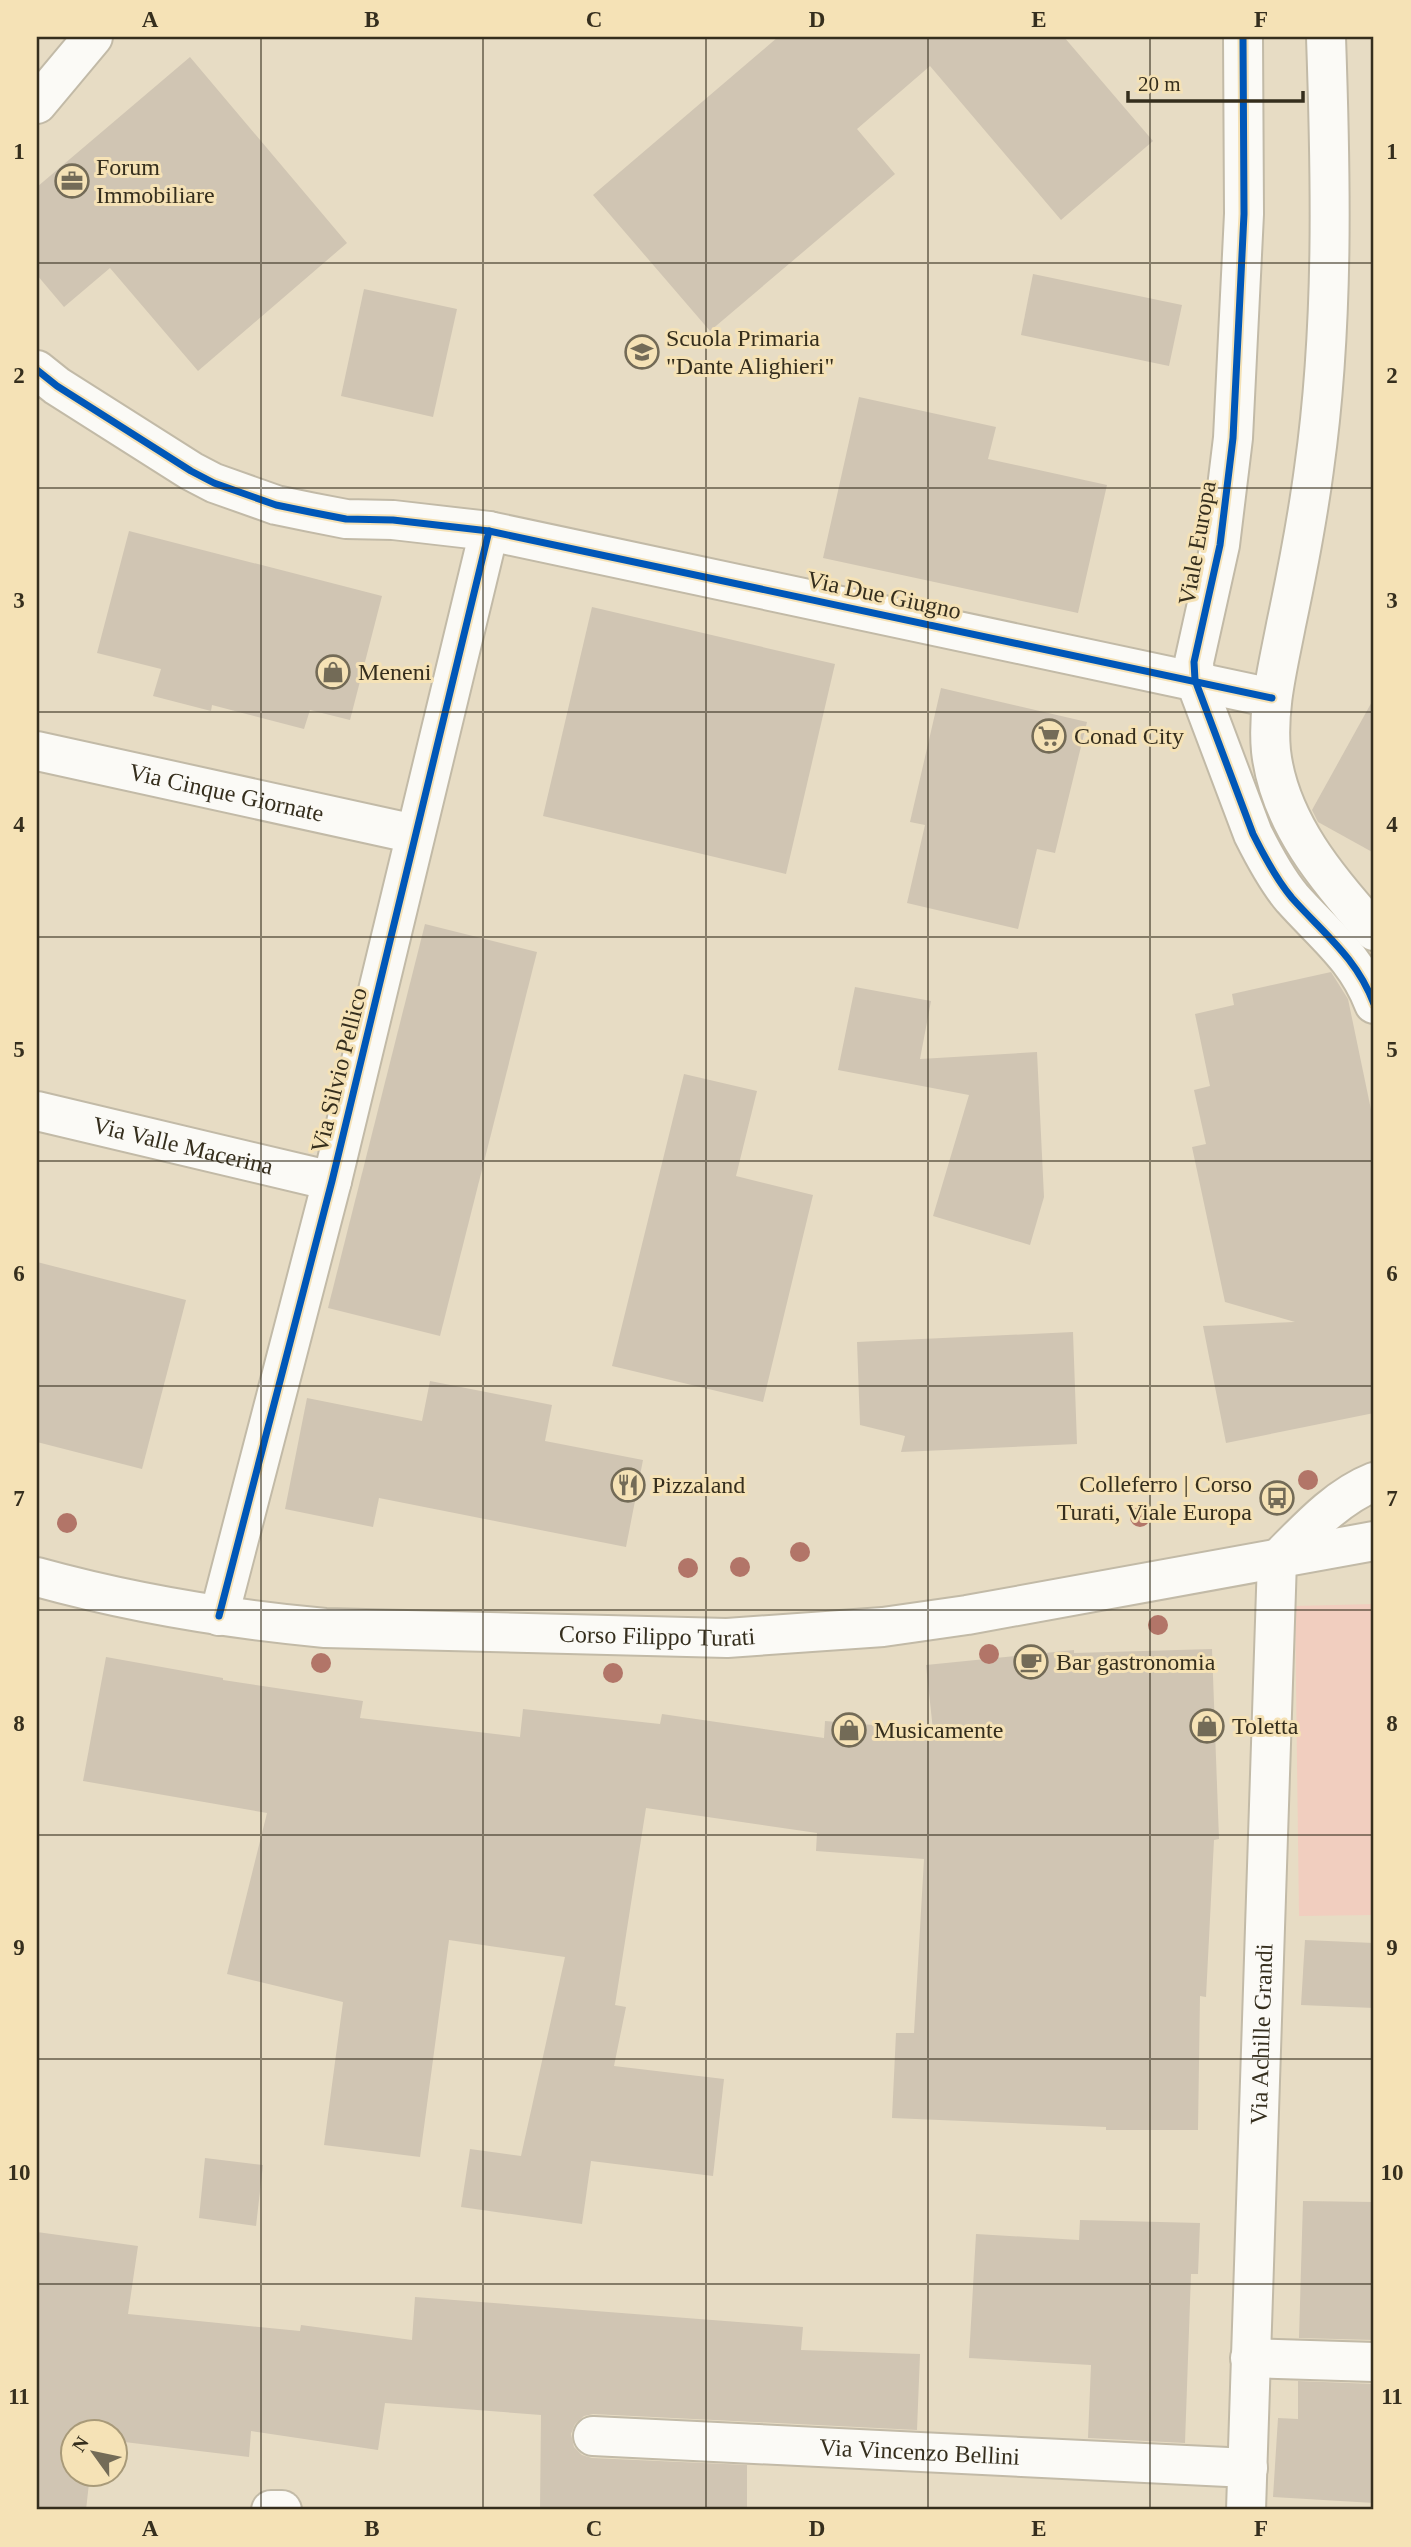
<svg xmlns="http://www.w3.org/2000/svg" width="1411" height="2547" font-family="'Times New Roman',serif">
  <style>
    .green { fill: #f1cebf }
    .building { fill: #d0c5b3 }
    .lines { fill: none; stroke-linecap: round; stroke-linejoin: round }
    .street-casing { stroke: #c2baa7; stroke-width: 42 }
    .secondary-casing { stroke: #c2baa7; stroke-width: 42 }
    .street { stroke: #fbfaf6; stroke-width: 38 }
    .secondary { stroke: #fbfaf6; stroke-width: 38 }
    .cycleway-casing { stroke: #f5e2b6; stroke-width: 11 }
    .cycleway { stroke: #0057b8; stroke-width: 7 }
    .tree { fill: #b27568 }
    .grid { fill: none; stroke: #352e1d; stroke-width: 2; stroke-opacity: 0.55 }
    .labels { text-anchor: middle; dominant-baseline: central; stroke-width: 6; stroke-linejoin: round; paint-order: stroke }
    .poi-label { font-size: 24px; fill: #352e1d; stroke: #f5e2b6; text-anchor: start }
    .street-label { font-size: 24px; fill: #352e1d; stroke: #f5e2b6 }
    .neatline { fill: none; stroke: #352e1d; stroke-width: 2.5 }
    .grid-label { font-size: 23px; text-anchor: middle; font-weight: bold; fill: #352e1d }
  </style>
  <rect width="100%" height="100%" fill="#e7dcc4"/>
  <path class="green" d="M1374 1604V1915L1299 1916 1295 1606Z"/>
  <g class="building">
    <path d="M778 37H1064L1153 141 1061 220 930 66 857 129 895 174 710 331 593 195Z"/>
    <path d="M190 57 347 243 198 371 110 268 64 307 37 275V187Z"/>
    <path d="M1033 274 1182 305 1169 366 1021 335Z"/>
    <path d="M364 289 457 309 433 417 341 396Z"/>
    <path d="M859 397 996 427 988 459 1107 485 1078 613 823 558Z"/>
    <path d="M129 531 382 596 350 720 310 710 304 729 212 705 211 711 153 696 161 669 97 653Z"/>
    <path d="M592 607 835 664 786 874 543 816Z"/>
    <path d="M941 688 1087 722 1055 853 1037 849 1018 929 907 903 925 825 910 822Z"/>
    <path d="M1374 698V853L1318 822 1312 810Z"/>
    <path d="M425 924 537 952 440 1336 328 1308Z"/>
    <path d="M1331 972 1348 999 1374 1124V1413L1226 1443 1203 1326 1295 1322 1225 1302 1192 1147 1206 1144 1194 1090 1210 1086 1195 1014 1234 1005 1232 994Z"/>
    <path d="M855 987 931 1001 920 1059 1037 1052 1044 1197 1030 1245 933 1216 969 1095 838 1070Z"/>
    <path d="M684 1074 757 1091 736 1176 813 1195 763 1402 612 1366Z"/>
    <path d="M37 1262 186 1300 142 1469 37 1442Z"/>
    <path d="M1073 1332 1077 1444 901 1452 905 1436 860 1425 857 1342Z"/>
    <path d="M430 1381 552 1405 545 1441 643 1460 626 1547 379 1498 373 1527 285 1509 307 1398 422 1421Z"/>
    <path d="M1212 1649 1219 1839 1214 1840 1206 1997 1200 1996 1198 2130H1106V2127L892 2118 896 2033H914L924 1859 816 1851 817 1833 646 1808 615 2005 626 2007 614 2066 724 2079 713 2176 591 2161 582 2224 461 2207 470 2149 521 2156 565 1957 449 1940 420 2157 324 2145 343 2002 227 1974 267 1813 83 1781 106 1657 223 1678V1680L363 1701 360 1718 520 1737 523 1709 660 1724 662 1714 824 1738 825 1721 933 1730 926 1665 1074 1650V1653Z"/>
    <path d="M1305 1940 1374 1943V2008L1301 2005Z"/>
    <path d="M205 2158 263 2165 256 2226 199 2218Z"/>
    <path d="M1303 2201 1374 2202V2340L1299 2338Z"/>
    <path d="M1080 2220 1200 2223 1198 2274H1191L1185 2443 1088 2438 1091 2365 969 2358 976 2234 1079 2240Z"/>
    <path d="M37 2232 138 2246 128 2314 300 2331 301 2325 412 2340 415 2297 803 2327 801 2350 920 2354 917 2430 593 2414 584 2416 575 2424 571 2434 574 2447 582 2455 592 2458 747 2465V2510H540L541 2415 385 2403 378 2450 251 2431 249 2457 116 2441V2432H74V2474H90L86 2510H37Z"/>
    <path d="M1298 2381 1374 2384V2503L1273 2497 1278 2418 1298 2419Z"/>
  </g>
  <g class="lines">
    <defs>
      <g id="street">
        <path d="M1243 37 1244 214 1233 438 1220 545 1194 662 1195 680 1253 834C1264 856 1276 879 1292 898 1324 934 1356 957 1374 1004"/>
        <path d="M1326 37C1331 180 1334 327 1314 469 1307 522 1297 573 1286 625 1278 667 1267 708 1271 751 1279 822 1328 880 1374 931"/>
        <path d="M37 104 93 37"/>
        <path d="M37 370 57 386 191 471 214 483 276 505 310 512 346 519 393 520 489 531 1272 698"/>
        <path id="s1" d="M37 751 415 834"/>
        <path id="s2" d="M37 1111 332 1181"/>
        <path d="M219 1616 332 1181 489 531"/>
        <path d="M1250 2358 1374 2362"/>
        <path id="s3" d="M593 2436 1248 2468"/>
        <path d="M271 2510H282"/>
        <path id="s4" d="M1246 2510 1277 1560"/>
      </g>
      <g id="secondary">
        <path d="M1277 1560C1306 1531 1336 1497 1374 1482"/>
        <path id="s5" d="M37 1577C131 1603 228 1619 325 1628L727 1638 883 1627 967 1615 1374 1541"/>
      </g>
    </defs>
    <use href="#street" class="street-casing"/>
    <use href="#secondary" class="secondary-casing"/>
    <use href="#street" class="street"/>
    <use href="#secondary" class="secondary"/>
    <defs>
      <g id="cycleway">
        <path d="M1243 37 1244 214 1233 438 1220 545 1194 662 1195 680 1253 834C1264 856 1276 879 1292 898 1324 934 1356 957 1374 1004"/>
        <path d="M37 370 57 386 191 471 214 483 276 505 310 512 346 519 393 520 489 531 1272 698"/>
        <path d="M219 1616 332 1181 489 531"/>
      </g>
    </defs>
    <use href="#cycleway" class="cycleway-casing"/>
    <use href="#cycleway" class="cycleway"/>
  </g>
  <g class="tree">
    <circle cx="1308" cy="1480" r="10"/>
    <circle cx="1140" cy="1517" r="10"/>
    <circle cx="67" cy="1523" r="10"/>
    <circle cx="800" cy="1552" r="10"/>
    <circle cx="740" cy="1567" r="10"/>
    <circle cx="688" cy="1568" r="10"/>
    <circle cx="1158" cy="1625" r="10"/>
    <circle cx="989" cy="1654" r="10"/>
    <circle cx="321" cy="1663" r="10"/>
    <circle cx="613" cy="1673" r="10"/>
  </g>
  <path class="grid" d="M261 37V2510M483 37V2510M706 37V2510M928 37V2510M1150 37V2510M37 263H1374M37 488H1374M37 712H1374M37 937H1374M37 1161H1374M37 1386H1374M37 1610H1374M37 1835H1374M37 2059H1374M37 2284H1374"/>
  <defs>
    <symbol id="office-ring" viewBox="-11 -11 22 22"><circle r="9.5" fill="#f5e2b6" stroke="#736b57" stroke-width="1.5"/><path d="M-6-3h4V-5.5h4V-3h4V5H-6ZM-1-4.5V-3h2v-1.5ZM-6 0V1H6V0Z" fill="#736b57"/></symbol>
    <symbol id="school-ring" viewBox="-11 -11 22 22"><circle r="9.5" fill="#f5e2b6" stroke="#736b57" stroke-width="1.5"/><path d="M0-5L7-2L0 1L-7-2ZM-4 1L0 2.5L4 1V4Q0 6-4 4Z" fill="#736b57"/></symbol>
    <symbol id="shop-ring" viewBox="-11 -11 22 22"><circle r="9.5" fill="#f5e2b6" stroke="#736b57" stroke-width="1.5"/><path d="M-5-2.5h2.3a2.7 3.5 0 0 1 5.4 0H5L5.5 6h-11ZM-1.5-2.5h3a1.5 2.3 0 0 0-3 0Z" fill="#736b57"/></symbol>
    <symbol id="supermarket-ring" viewBox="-11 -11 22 22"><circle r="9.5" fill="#f5e2b6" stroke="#736b57" stroke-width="1.5"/><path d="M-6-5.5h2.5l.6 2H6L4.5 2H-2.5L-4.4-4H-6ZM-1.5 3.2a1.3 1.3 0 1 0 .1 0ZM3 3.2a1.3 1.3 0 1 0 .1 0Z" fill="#736b57"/></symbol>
    <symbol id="restaurant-ring" viewBox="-11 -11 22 22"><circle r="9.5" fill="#f5e2b6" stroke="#736b57" stroke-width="1.5"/><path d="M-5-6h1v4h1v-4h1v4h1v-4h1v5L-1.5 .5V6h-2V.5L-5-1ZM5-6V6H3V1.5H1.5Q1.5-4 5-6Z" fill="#736b57"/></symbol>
    <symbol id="bus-ring" viewBox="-11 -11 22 22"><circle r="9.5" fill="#f5e2b6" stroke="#736b57" stroke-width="1.5"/><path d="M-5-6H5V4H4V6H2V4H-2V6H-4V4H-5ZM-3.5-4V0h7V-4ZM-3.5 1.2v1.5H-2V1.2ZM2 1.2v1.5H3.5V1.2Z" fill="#736b57"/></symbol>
    <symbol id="cafe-ring" viewBox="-11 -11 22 22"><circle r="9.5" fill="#f5e2b6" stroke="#736b57" stroke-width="1.5"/><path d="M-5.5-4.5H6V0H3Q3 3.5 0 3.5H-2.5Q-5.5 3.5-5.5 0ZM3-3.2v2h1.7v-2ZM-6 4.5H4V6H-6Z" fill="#736b57"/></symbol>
  </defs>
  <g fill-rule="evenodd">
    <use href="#office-ring" x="53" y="162" width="38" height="38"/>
    <use href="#school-ring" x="623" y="333" width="38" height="38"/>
    <use href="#shop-ring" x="314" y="653" width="38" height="38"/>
    <use href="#supermarket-ring" x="1030" y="717" width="38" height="38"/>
    <use href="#restaurant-ring" x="609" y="1466" width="38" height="38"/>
    <use href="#bus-ring" x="1258" y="1479" width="38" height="38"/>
    <use href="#cafe-ring" x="1012" y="1643" width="38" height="38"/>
    <use href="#shop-ring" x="1188" y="1707" width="38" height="38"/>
    <use href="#shop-ring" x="830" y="1711" width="38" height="38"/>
  </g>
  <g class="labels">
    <g class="poi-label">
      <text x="96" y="167">Forum<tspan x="96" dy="28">Immobiliare</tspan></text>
      <text x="666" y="338">Scuola Primaria<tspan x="666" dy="28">"Dante Alighieri"</tspan></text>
      <text x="358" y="672">Meneni</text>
      <text x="1074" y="736">Conad City</text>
      <text x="1252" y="1484" text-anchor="end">Colleferro | Corso<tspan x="1252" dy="28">Turati, Viale Europa</tspan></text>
      <text x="652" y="1485">Pizzaland</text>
      <text x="1056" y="1662">Bar gastronomia</text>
      <text x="1232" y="1726">Toletta</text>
      <text x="874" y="1730">Musicamente</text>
    </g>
    <g class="street-label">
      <text transform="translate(1197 543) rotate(-80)">Viale Europa</text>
      <text transform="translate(884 595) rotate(12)">Via Due Giugno</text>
      <text stroke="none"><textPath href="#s1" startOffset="194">Via Cinque Giornate</textPath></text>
      <text transform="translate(339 1070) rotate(-76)">Via Silvio Pellico</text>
      <text stroke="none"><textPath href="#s2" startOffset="150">Via Valle Macerina</textPath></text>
      <text stroke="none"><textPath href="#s5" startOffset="625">Corso Filippo Turati</textPath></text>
      <text stroke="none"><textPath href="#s4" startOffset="476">Via Achille Grandi</textPath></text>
      <text stroke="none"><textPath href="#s3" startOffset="327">Via Vincenzo Bellini</textPath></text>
    </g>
  </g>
  <rect width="1411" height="2547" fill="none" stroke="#f5e2b6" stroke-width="77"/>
  <g transform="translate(94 2453) rotate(303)"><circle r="33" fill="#f5e2b6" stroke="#a89a79" stroke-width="2"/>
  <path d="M0-5L12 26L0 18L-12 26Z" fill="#736b57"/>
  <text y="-10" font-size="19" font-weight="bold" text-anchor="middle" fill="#352e1d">N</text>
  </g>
  <path d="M1128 91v10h175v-10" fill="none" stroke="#352e1d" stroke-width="3.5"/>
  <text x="1138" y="91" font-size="21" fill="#352e1d" stroke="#f5e2b6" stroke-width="5" paint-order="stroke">20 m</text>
  <rect x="38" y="38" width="1334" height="2470" class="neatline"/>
  <g class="grid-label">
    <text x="150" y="27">A</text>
    <text x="372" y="27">B</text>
    <text x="594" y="27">C</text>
    <text x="817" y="27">D</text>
    <text x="1039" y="27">E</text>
    <text x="1261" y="27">F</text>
    <text x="19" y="159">1</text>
    <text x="1392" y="159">1</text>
    <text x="19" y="383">2</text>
    <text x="1392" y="383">2</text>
    <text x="19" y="608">3</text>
    <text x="1392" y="608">3</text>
    <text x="19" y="832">4</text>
    <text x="1392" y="832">4</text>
    <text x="19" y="1057">5</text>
    <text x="1392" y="1057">5</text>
    <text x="19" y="1281">6</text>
    <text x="1392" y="1281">6</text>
    <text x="19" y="1506">7</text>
    <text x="1392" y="1506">7</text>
    <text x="19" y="1731">8</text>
    <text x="1392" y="1731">8</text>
    <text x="19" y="1955">9</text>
    <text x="1392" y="1955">9</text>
    <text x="19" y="2180">10</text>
    <text x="1392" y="2180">10</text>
    <text x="19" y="2404">11</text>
    <text x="1392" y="2404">11</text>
    <text x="150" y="2536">A</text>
    <text x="372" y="2536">B</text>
    <text x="594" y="2536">C</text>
    <text x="817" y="2536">D</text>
    <text x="1039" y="2536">E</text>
    <text x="1261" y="2536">F</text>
  </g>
</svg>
